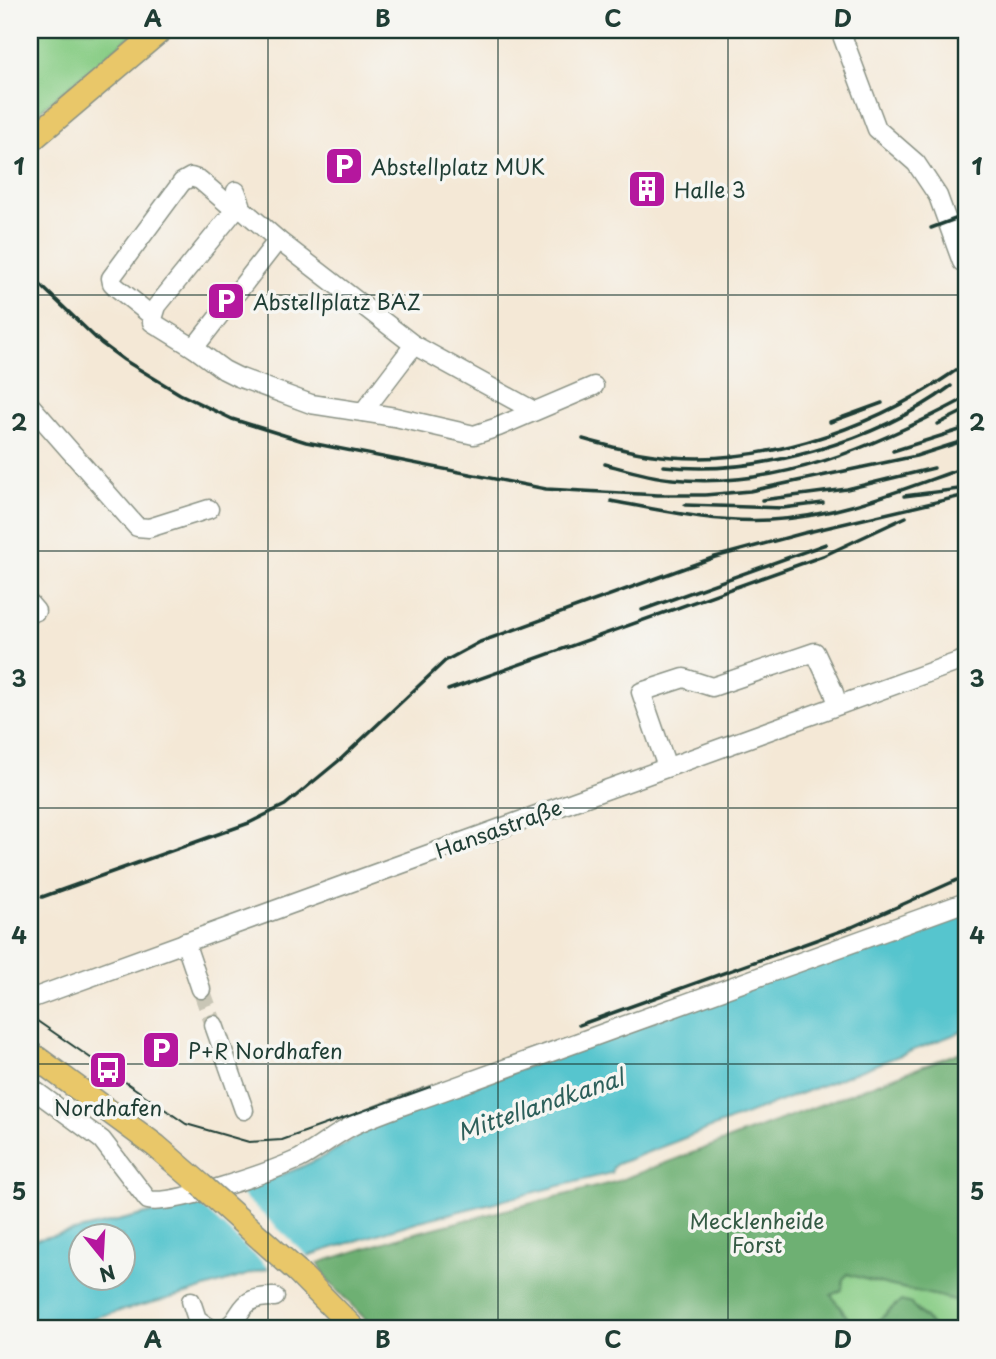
<svg xmlns="http://www.w3.org/2000/svg" width="996" height="1359" font-family="'Playpen Sans',sans-serif">
  <style>
    .green { fill: #89cd86; stroke: #54855d; stroke-width: 2 }
    .forest { fill: #6eb073; stroke: #467654; stroke-width: 2 }
    .water { fill: #57c5ce; stroke: #3b8181; stroke-width: 2; fill-rule: evenodd }
    .pier { fill: #f4e8d6 }
    .lines { fill: none; stroke-linecap: round; stroke-linejoin: round }
    .minor-tunnel { stroke: #c9c6b6; stroke-width: 18; stroke-dasharray: 18 9; stroke-linecap: butt }
    .minor-casing { stroke: #8a9285; stroke-width: 21 }
    .major-casing { stroke: #8a9285; stroke-width: 26 }
    .minor { stroke: #fff; stroke-width: 18 }
    .major { stroke: #e9c769; stroke-width: 23 }
    .tram { stroke: #1f3d34; stroke-width: 2 }
    .rail { stroke: #1f3d34; stroke-width: 3.5 }
    .major-bridge-casing { stroke: #8a9285; stroke-width: 26; stroke-linecap: butt }
    .major-bridge { stroke: #e9c769; stroke-width: 23 }
    .grid { fill: none; stroke: #1f3d34; stroke-width: 2; stroke-opacity: 0.55 }
    .labels { text-anchor: middle; dominant-baseline: central; stroke-width: 7; stroke-linejoin: round; paint-order: stroke }
    .poi-label { font-size: 21px; fill: #1f3d34; stroke: #f6f6f2; text-anchor: start }
    .street-label { font-size: 21px; fill: #1f3d34; stroke: #f6f6f2 }
    .park-label { font-size: 21px; fill: #345a44; stroke: #f6f6f2 }
    .water-label { font-size: 23px; font-style: italic; fill: #2d5f5a; stroke: #f6f6f2 }
    .neatline { fill: none; stroke: #1f3d34; stroke-width: 2.5 }
    .grid-label { font-size: 23px; text-anchor: middle; font-weight: bold; fill: #1f3d34 }
  </style>
  <rect width="100%" height="100%" fill="#f6f6f2"/>
  <filter id="ink" filterUnits="userSpaceOnUse"><feTurbulence type="fractalNoise" baseFrequency=".0143" numOctaves="2"/><feDisplacementMap in="SourceGraphic" scale="14" xChannelSelector="R" yChannelSelector="G"/><feConvolveMatrix kernelMatrix="1 2 1 2 8 2 1 2 1" color-interpolation-filters="sRGB"/></filter>
  <filter id="wash" filterUnits="userSpaceOnUse"><feTurbulence type="fractalNoise" baseFrequency=".00686" numOctaves="4" result="noise"/><feDisplacementMap in="SourceGraphic" scale="28" xChannelSelector="R" yChannelSelector="G"/><feGaussianBlur stdDeviation="1.57" result="paint"/><feColorMatrix in="noise" values="0 0 0 0 0 0 0 0 0 0 0 0 0 0 0 0 0 1.4 0 .05"/><feComposite in="paint" operator="in"/></filter>
  <g filter="url(#wash)">
    <rect width="100%" height="100%" fill="#f4e8d6"/>
    <g class="green">
      <path d="M30 30H138L30 119Z"/>
      <path d="M848 1274C887 1287 927 1292 966 1303V1329H935L917 1309 896 1304 869 1329H856L831 1295C837 1288 843 1290 843 1278Z"/>
    </g>
    <g class="forest">
      <path d="M966 1050V1303C927 1292 887 1287 848 1274L843 1279 842 1290 831 1295 856 1329H375L329 1282 318 1263 407 1235 615 1182Z"/>
      <path d="M901 1301 911 1304 935 1329H869Z"/>
    </g>
    <path class="water" d="M966 908V1030L617 1164 613 1167 611 1173 416 1222 186 1294 50 1329H30V1241C91 1227 152 1214 212 1197 274 1179 327 1163 377 1121ZM80 1236H122V1278H80Z"/>
    <path class="pier" d="M233 1187 311 1259 272 1271 193 1199Z"/>
  </g>
  <g filter="url(#ink)">
    <g class="lines">
      <path class="minor-tunnel" d="M201 989 214 1025"/>
      <defs>
        <g id="minor">
          <path d="M840 30 877 129 916 163 938 196 962 262 966 261"/>
          <path d="M236 191 241 204 240 207 278 240 194 348 152 322 157 306 235 210 240 207"/>
          <path d="M278 240 414 345 534 411"/>
          <path d="M152 316 116 287 112 283 111 278 182 182 191 177 200 180 235 210"/>
          <path d="M194 348 224 370 238 377 311 404 395 417 474 435 498 427 594 386"/>
          <path d="M30 405 137 527 149 528 209 509"/>
          <path d="M363 412 414 345"/>
          <path d="M30 604 36 611 30 613"/>
          <path d="M667 767 641 692 684 678 712 687 815 652 833 690 838 705"/>
          <path d="M185 942 201 989"/>
          <path d="M30 999 966 659"/>
          <path d="M214 1025 244 1110"/>
          <path d="M30 1087 102 1140 148 1200C174 1206 272 1171 299 1159 318 1149 335 1134 354 1125 380 1113 408 1104 435 1094L966 902"/>
          <path d="M191 1301 197 1319 211 1329"/>
          <path d="M223 1329C247 1318 234 1296 275 1297"/>
        </g>
        <g id="major">
          <path d="M30 141 161 30"/>
          <path d="M30 1053 156 1146 201 1185"/>
          <path d="M297 1271 354 1329"/>
        </g>
      </defs>
      <use href="#minor" class="minor-casing"/>
      <use href="#major" class="major-casing"/>
      <use href="#minor" class="minor"/>
      <use href="#major" class="major"/>
      <path class="tram" d="M30 1016 186 1124 249 1142 282 1140 430 1087"/>
      <g class="rail">
        <path d="M931 228 966 215"/>
        <path d="M30 275 101 343 124 360 180 394 232 419 306 442 546 489 658 495H705L750 491 916 456 966 440"/>
        <path d="M830 422 882 403"/>
        <path d="M938 424 966 410"/>
        <path d="M583 439C612 447 641 455 672 457 774 465 885 423 966 363"/>
        <path d="M893 451 966 428"/>
        <path d="M605 464C627 470 649 477 672 479 777 490 876 446 966 398"/>
        <path d="M664 466C756 477 877 441 951 386"/>
        <path d="M904 496 959 489"/>
        <path d="M762 500 847 489 934 468"/>
        <path d="M611 501C664 511 717 523 770 520 838 517 903 489 966 467"/>
        <path d="M685 505 783 508 823 503"/>
        <path d="M642 610 826 544"/>
        <path d="M448 690 823 556 906 517"/>
        <path d="M42 897 249 823 285 805 342 758 445 661 480 642 715 557 804 533 966 495"/>
        <path d="M579 1025 852 927 966 876"/>
      </g>
      <defs>
        <path id="major-bridge" d="M201 1185 297 1271"/>
      </defs>
      <use href="#major-bridge" class="major-bridge-casing"/>
      <use href="#major-bridge" class="major-bridge"/>
    </g>
  </g>
  <path class="grid" d="M268 30V1329M498 30V1329M728 30V1329M30 295H966M30 551H966M30 808H966M30 1064H966"/>
  <defs>
    <symbol id="parking-square" viewBox="-11 -11 22 22"><rect x="-9" y="-9" width="18" height="18" rx="4" fill="#b5179e" stroke="#f6f6f2"/><path d="M-3.5-5.5H1a3.5 3.5 0 0 1 0 7H-1V5.5H-3.5ZM-1-3.4V-.6H.8a1.4 1.4 0 0 0 0-2.8Z" fill="#fff"/></symbol>
    <symbol id="building-square" viewBox="-11 -11 22 22"><rect x="-9" y="-9" width="18" height="18" rx="4" fill="#b5179e" stroke="#f6f6f2"/><path d="M-4-6H4V6H1V3H-1V6H-4ZM-2.5-4.3h1.7v1.8h-1.7ZM.8-4.3h1.7v1.8H.8ZM-2.5-1h1.7V.8h-1.7ZM.8-1h1.7V.8H.8Z" fill="#fff"/></symbol>
    <symbol id="bus-square" viewBox="-11 -11 22 22"><rect x="-9" y="-9" width="18" height="18" rx="4" fill="#b5179e" stroke="#f6f6f2"/><path d="M-5-6H5V4H4V6H2V4H-2V6H-4V4H-5ZM-3.5-4V0h7V-4ZM-3.5 1.2v1.5H-2V1.2ZM2 1.2v1.5H3.5V1.2Z" fill="#fff"/></symbol>
  </defs>
  <g fill-rule="evenodd">
    <use href="#parking-square" x="322" y="144" width="44" height="44"/>
    <use href="#building-square" x="625" y="167" width="44" height="44"/>
    <use href="#parking-square" x="204" y="279" width="44" height="44"/>
    <use href="#parking-square" x="139" y="1028" width="44" height="44"/>
    <use href="#bus-square" x="86" y="1048" width="44" height="44"/>
  </g>
  <g class="labels">
    <g class="poi-label">
      <text x="371" y="166">Abstellplatz MUK</text>
      <text x="674" y="189">Halle 3</text>
      <text x="253" y="301">Abstellplatz BAZ</text>
      <text x="188" y="1050">P+R Nordhafen</text>
      <text x="108" y="1107" text-anchor="middle">Nordhafen</text>
    </g>
    <g class="street-label">
      <text transform="translate(498 828) rotate(-20)">Hansastraße</text>
    </g>
    <g class="park-label">
      <text x="757" y="1220">Mecklenheide<tspan x="757" dy="24">Forst</tspan></text>
    </g>
    <g class="water-label">
      <text transform="translate(540 1104) rotate(-19)">Mittellandkanal</text>
    </g>
  </g>
  <rect width="996" height="1359" fill="none" stroke="#f6f6f2" stroke-width="77"/>
  <g transform="translate(102 1257) rotate(162)"><circle r="33" fill="#f6f6f2" stroke="#a0aca6" stroke-width="2"/>
  <path d="M0-5L12 26L0 18L-12 26Z" fill="#b5179e"/>
  <text y="-10" font-size="19" font-weight="bold" text-anchor="middle" fill="#1f3d34">N</text>
  </g>
  <rect x="38" y="38" width="920" height="1282" class="neatline"/>
  <g class="grid-label">
    <text x="153" y="27">A</text>
    <text x="383" y="27">B</text>
    <text x="613" y="27">C</text>
    <text x="843" y="27">D</text>
    <text x="19" y="175">1</text>
    <text x="977" y="175">1</text>
    <text x="19" y="431">2</text>
    <text x="977" y="431">2</text>
    <text x="19" y="687">3</text>
    <text x="977" y="687">3</text>
    <text x="19" y="944">4</text>
    <text x="977" y="944">4</text>
    <text x="19" y="1200">5</text>
    <text x="977" y="1200">5</text>
    <text x="153" y="1348">A</text>
    <text x="383" y="1348">B</text>
    <text x="613" y="1348">C</text>
    <text x="843" y="1348">D</text>
  </g>
</svg>
